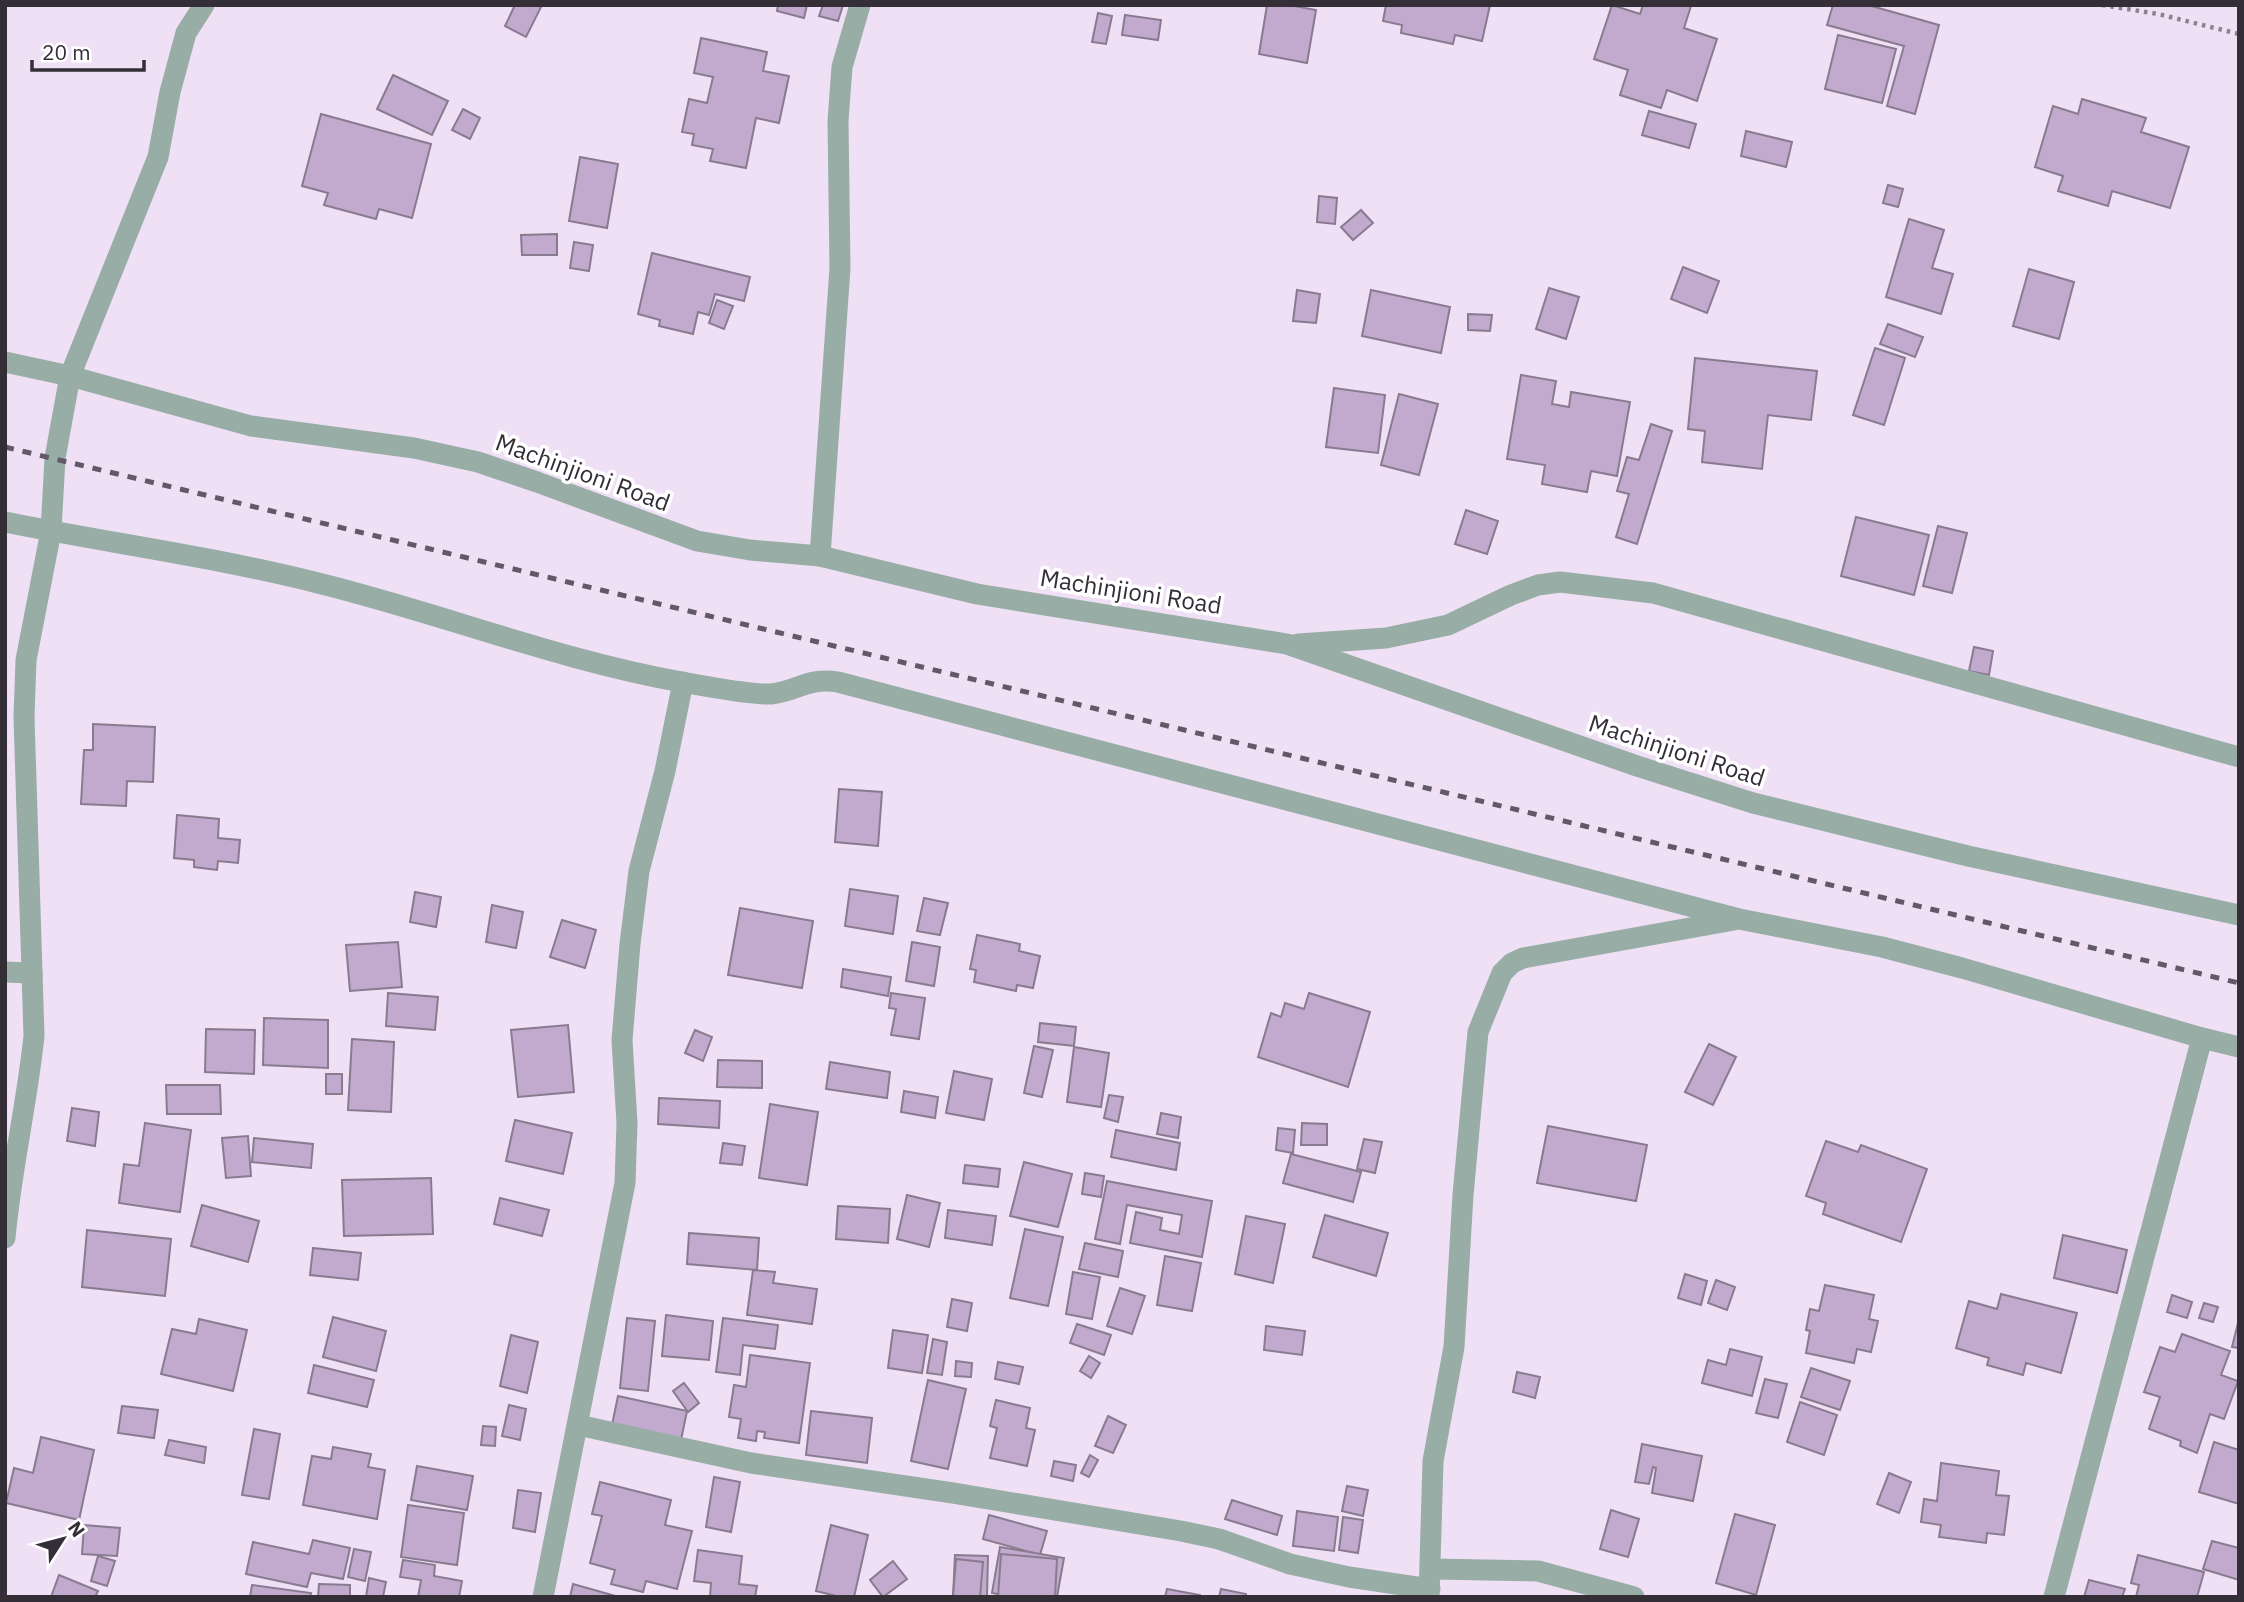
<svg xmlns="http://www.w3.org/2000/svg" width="2244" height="1602" font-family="'IBM Plex Sans',sans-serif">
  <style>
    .building { fill: #c2aacf; stroke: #897b8f; stroke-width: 2 }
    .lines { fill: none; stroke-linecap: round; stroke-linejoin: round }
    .path { stroke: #8b8190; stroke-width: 4.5; stroke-dasharray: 3.5 5; stroke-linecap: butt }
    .street { stroke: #98ada5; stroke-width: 21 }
    .rail { stroke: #615965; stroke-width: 5; stroke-dasharray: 9 9; stroke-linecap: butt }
    .labels { text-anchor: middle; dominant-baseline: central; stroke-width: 7; stroke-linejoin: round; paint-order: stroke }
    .street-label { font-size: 24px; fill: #342e37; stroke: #fff }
  </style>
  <rect width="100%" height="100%" fill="#efe0f6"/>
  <g class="building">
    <path d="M515 5H542L526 37 505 26Z"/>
    <path d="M778 5H807L804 18 777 11Z"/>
    <path d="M823 5H843L838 21 819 16Z"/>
    <path d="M1267 5H1289L1316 10 1307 63 1259 54Z"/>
    <path d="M1386 5H1490L1482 41 1455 35 1453 44 1401 33 1402 25 1383 21Z"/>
    <path d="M1612 5 1640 14 1643 5 1691 6 1684 28 1717 39 1697 101 1667 90 1661 108 1620 95 1628 70 1594 59Z"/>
    <path d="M1833 5H1868L1939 25 1915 114 1887 106 1904 46 1827 25Z"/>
    <path d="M1098 13 1112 16 1106 44 1092 42Z"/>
    <path d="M1125 15 1161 20 1158 40 1122 35Z"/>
    <path d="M1838 35 1896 49 1882 103 1825 89Z"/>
    <path d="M701 38 767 52 763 71 789 76 779 123 756 118 746 168 710 161 713 149 692 145 694 134 682 132 689 99 707 103 713 77 694 73Z"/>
    <path d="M393 75 448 101 432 135 377 109Z"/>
    <path d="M2082 99 2146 118 2141 132 2189 147 2170 208 2112 191 2108 206 2058 191 2063 176 2035 167 2053 106 2078 114Z"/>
    <path d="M463 109 480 118 470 139 452 130Z"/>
    <path d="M1649 111 1696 124 1689 148 1642 135Z"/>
    <path d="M321 114 431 144 412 218 379 209 376 219 324 205 328 193 302 186Z"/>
    <path d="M1746 131 1792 142 1786 167 1741 156Z"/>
    <path d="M580 157 618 164 607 228 569 221Z"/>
    <path d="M1888 185 1903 189 1898 207 1883 203Z"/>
    <path d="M1319 196 1337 198 1335 224 1317 222Z"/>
    <path d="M1361 210 1373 223 1353 240 1341 227Z"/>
    <path d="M1909 219 1944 230 1932 268 1953 274 1941 314 1886 297Z"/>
    <path d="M557 234V255H522L521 235Z"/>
    <path d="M574 242 593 245 589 271 570 268Z"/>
    <path d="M652 253 750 277 744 301 715 294 709 315 698 312 693 334 659 326 660 320 638 314Z"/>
    <path d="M1683 267 1719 281 1707 313 1671 299Z"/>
    <path d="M2029 269 2074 282 2059 339 2013 326Z"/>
    <path d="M1549 288 1579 297 1566 339 1536 329Z"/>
    <path d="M1297 290 1320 294 1316 323 1293 321Z"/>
    <path d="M1371 290 1450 307 1441 353 1362 336Z"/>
    <path d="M717 300 733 306 724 329 709 323Z"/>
    <path d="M1468 314 1492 315 1490 331 1468 330Z"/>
    <path d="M1888 324 1923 337 1915 357 1880 344Z"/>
    <path d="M1875 348 1905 358 1884 425 1853 415Z"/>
    <path d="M1695 358 1817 371 1811 420 1768 415 1762 469 1702 462 1705 431 1688 429Z"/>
    <path d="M1521 375 1556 381 1552 404 1569 407 1571 392 1630 402 1617 476 1591 471 1587 492 1542 484 1545 465 1507 459Z"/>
    <path d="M1334 388 1385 395 1378 453 1326 447Z"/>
    <path d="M1399 394 1438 404 1419 475 1381 465Z"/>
    <path d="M1651 424 1672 431 1637 544 1616 537 1629 494 1617 491 1627 457 1639 460Z"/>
    <path d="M1466 510 1498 521 1487 554 1455 544Z"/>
    <path d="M1856 517 1929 535 1914 595 1841 576Z"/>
    <path d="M1938 526 1967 533 1952 593 1923 586Z"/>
    <path d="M1974 647 1993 651 1989 675 1969 671Z"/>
    <path d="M93 724 155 727 153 782 127 781 126 806 81 804 84 750H93Z"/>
    <path d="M839 789 882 792 878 846 835 842Z"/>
    <path d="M177 815 219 819 218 838 240 840 238 863 218 861 217 870 194 867V860L174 858Z"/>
    <path d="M850 889 898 896 893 934 845 926Z"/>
    <path d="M415 892 441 897 436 927 410 922Z"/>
    <path d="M924 898 948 903 940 935 917 931Z"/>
    <path d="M492 905 523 912 516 948 486 942Z"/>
    <path d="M740 908 813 921 802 988 728 975Z"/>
    <path d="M562 920 596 930 585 968 550 957Z"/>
    <path d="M977 935 1020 944 1019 951 1040 956 1033 988 1017 985 1016 991 974 982 976 970 970 969Z"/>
    <path d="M398 942 402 987 350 991 346 945Z"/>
    <path d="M912 942 940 947 934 986 906 981Z"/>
    <path d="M843 969 891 977 888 996 841 987Z"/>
    <path d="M388 993 438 997 435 1030 386 1026Z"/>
    <path d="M891 993 925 998 919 1039 891 1035 896 1009 889 1008Z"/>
    <path d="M1309 993 1370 1012 1348 1087 1258 1057 1271 1013 1281 1017 1285 1003 1304 1009Z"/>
    <path d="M264 1018 328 1020V1068L263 1065Z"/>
    <path d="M1040 1023 1076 1027 1074 1046 1038 1042Z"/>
    <path d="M568 1025 574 1092 518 1097 511 1030Z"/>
    <path d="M206 1029 255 1030 254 1074 205 1072Z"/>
    <path d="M695 1030 712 1037 703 1061 685 1053Z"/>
    <path d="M352 1039 394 1042 391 1112 348 1110Z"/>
    <path d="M1709 1044 1736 1057 1713 1105 1685 1092Z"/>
    <path d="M1034 1046 1053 1050 1042 1097 1024 1093Z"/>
    <path d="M1074 1047 1109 1053 1101 1107 1067 1102Z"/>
    <path d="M718 1060 762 1061V1088L717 1087Z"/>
    <path d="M830 1062 890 1072 887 1098 826 1089Z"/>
    <path d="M954 1071 992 1079 984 1120 946 1113Z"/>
    <rect x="326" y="1074" width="16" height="20"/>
    <path d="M166 1085H220L221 1114H167Z"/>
    <path d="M904 1091 938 1097 935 1118 901 1112Z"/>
    <path d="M1109 1095 1123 1097 1118 1122 1104 1118Z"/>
    <path d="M659 1098 720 1101 719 1128 658 1124Z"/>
    <path d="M770 1104 818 1112 807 1185 759 1178Z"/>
    <path d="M72 1108 99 1112 95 1146 67 1141Z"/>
    <path d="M1161 1113 1181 1117 1178 1138 1157 1134Z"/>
    <path d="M515 1120 572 1133 563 1174 506 1161Z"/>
    <path d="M145 1123 191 1130 180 1212 119 1203 124 1164 139 1166Z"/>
    <path d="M1302 1123 1327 1124V1145H1301Z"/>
    <path d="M1548 1126 1647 1145 1636 1201 1537 1183Z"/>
    <path d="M1278 1128 1295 1130 1293 1153 1276 1150Z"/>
    <path d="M1116 1130 1180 1143 1176 1170 1111 1157Z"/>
    <path d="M248 1136 251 1176 226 1178 222 1138Z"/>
    <path d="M254 1138 313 1144 311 1168 252 1162Z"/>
    <path d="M1364 1139 1382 1142 1375 1173 1357 1169Z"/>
    <path d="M1826 1141 1858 1152 1861 1145 1927 1169 1901 1242 1823 1214 1826 1203 1806 1196Z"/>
    <path d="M723 1143 745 1146 742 1165 720 1163Z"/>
    <path d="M1291 1154 1361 1172 1353 1202 1283 1183Z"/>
    <path d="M1024 1162 1072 1174 1058 1227 1010 1216Z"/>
    <path d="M965 1165 1000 1169 998 1187 963 1183Z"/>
    <path d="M1085 1173 1104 1176 1101 1197 1082 1194Z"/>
    <path d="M431 1178 433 1234 344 1236 342 1180Z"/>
    <path d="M1107 1181 1212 1201 1202 1257 1130 1243 1136 1212 1162 1218 1160 1230 1179 1234 1182 1215 1127 1205 1120 1244 1095 1239Z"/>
    <path d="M907 1195 940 1203 929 1247 897 1239Z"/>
    <path d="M500 1198 549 1210 542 1236 494 1224Z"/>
    <path d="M202 1205 259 1221 248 1262 191 1246Z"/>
    <path d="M838 1206 890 1209 888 1243 836 1239Z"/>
    <path d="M948 1210 996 1216 992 1245 945 1238Z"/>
    <path d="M1325 1215 1388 1233 1376 1276 1313 1257Z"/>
    <path d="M1246 1216 1285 1224 1273 1283 1235 1274Z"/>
    <path d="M1025 1229 1063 1237 1048 1306 1010 1298Z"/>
    <path d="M87 1230 171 1239 165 1296 82 1287Z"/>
    <path d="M689 1233 759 1238 757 1270 687 1264Z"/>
    <path d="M2063 1235 2127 1250 2117 1293 2054 1278Z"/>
    <path d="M1085 1243 1123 1251 1118 1277 1079 1269Z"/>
    <path d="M313 1248 361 1253 358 1280 310 1275Z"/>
    <path d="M1165 1256 1201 1263 1192 1311 1157 1305Z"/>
    <path d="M753 1270 775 1272 773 1283 817 1289 812 1324 747 1315Z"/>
    <path d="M1073 1272 1100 1277 1092 1319 1066 1314Z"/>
    <path d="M1685 1274 1707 1281 1701 1305 1678 1298Z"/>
    <path d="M1716 1280 1735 1287 1727 1310 1708 1303Z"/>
    <path d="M1825 1285 1874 1295 1869 1319 1878 1321 1871 1352 1857 1349 1854 1363 1806 1353 1810 1331 1806 1330 1810 1309 1819 1311Z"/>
    <path d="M1120 1288 1145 1296 1132 1334 1107 1326Z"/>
    <path d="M2001 1294 2077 1313 2061 1373 2026 1363 2023 1375 1987 1365 1989 1358 1956 1348 1969 1301 1997 1309Z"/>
    <path d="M2172 1295 2192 1302 2187 1318 2167 1312Z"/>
    <path d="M952 1299 972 1303 967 1331 947 1327Z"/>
    <path d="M2204 1303 2218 1307 2213 1322 2199 1318Z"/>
    <path d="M666 1315 713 1321 709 1360 662 1356Z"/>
    <path d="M333 1317 386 1331 376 1371 323 1357Z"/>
    <path d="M627 1318 655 1321 648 1391 620 1388Z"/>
    <path d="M723 1318 778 1325 775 1349 743 1345 740 1375 716 1372Z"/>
    <path d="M199 1319 247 1330 233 1391 161 1374 172 1329 196 1334Z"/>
    <path d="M2239 1319V1348L2232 1347Z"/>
    <path d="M1077 1324 1111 1335 1104 1355 1070 1343Z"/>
    <path d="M1266 1326 1305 1331 1302 1355 1264 1350Z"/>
    <path d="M893 1330 928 1335 922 1373 888 1368Z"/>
    <path d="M2182 1334 2230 1351 2221 1375 2238 1381 2224 1419 2210 1414 2197 1453 2180 1446 2181 1441 2149 1429 2160 1397 2144 1392 2160 1347 2175 1352Z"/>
    <path d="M511 1335 538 1342 527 1393 500 1386Z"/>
    <path d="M933 1339 947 1342 942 1375 927 1373Z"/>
    <path d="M1730 1349 1762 1357 1752 1396 1702 1383 1708 1360 1726 1365Z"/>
    <path d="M750 1355 810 1363 799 1443 764 1438 765 1432 757 1431 756 1441 738 1438 741 1419 729 1417 734 1385 746 1387Z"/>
    <path d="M1089 1356 1100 1363 1091 1378 1080 1371Z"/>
    <path d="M956 1361 972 1363 971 1377 955 1376Z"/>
    <path d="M998 1362 1023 1367 1019 1384 995 1379Z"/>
    <path d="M314 1365 374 1380 367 1407 308 1393Z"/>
    <path d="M1811 1368 1850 1381 1840 1410 1801 1397Z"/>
    <path d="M1517 1372 1540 1377 1535 1398 1513 1392Z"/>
    <path d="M1765 1379 1787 1384 1778 1418 1756 1413Z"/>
    <path d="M928 1380 966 1389 948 1469 911 1461Z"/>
    <path d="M684 1383 699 1403 688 1412 673 1391Z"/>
    <path d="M618 1396 687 1411 681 1440 612 1425Z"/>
    <path d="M996 1400 1030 1408 1026 1428 1035 1430 1027 1466 990 1458 997 1428 990 1426Z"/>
    <path d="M1800 1402 1837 1415 1824 1455 1787 1442Z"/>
    <path d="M509 1405 526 1409 520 1440 502 1436Z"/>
    <path d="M122 1406 158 1410 154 1438 118 1433Z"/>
    <path d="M811 1411 872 1418 867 1463 806 1455Z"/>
    <path d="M1108 1416 1126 1425 1113 1453 1095 1446Z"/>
    <path d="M483 1426 496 1427 495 1446 481 1445Z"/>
    <path d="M254 1429 280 1434 269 1499 242 1495Z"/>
    <path d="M41 1437 94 1450 79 1520 6 1503 14 1468 33 1473Z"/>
    <path d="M169 1440 206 1447 204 1463 165 1455Z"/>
    <path d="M2214 1442 2239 1450V1504L2199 1492Z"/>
    <path d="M1642 1444 1702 1456 1693 1501 1652 1493 1656 1468 1653 1467 1649 1484 1635 1482Z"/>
    <path d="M333 1447 371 1454 368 1467 385 1470 377 1519 303 1505 312 1456 331 1459Z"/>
    <path d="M1090 1455 1098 1460 1089 1477 1081 1473Z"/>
    <path d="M1054 1461 1076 1465 1073 1481 1051 1476Z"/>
    <path d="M1941 1463 1999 1471 1996 1495 2009 1496 2004 1535 1987 1533 1986 1543 1939 1537 1941 1525 1921 1522 1924 1499 1937 1501Z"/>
    <path d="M417 1466 473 1476 467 1510 411 1500Z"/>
    <path d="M1889 1473 1911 1482 1899 1513 1877 1504Z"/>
    <path d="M714 1477 740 1482 731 1532 706 1527Z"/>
    <path d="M600 1482 671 1500 665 1525 692 1531 677 1589 646 1581 643 1592 611 1584 615 1570 590 1563 602 1516 592 1514Z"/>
    <path d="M1347 1486 1368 1490 1363 1516 1342 1511Z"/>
    <path d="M518 1490 541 1493 535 1532 513 1528Z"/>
    <path d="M1232 1500 1282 1516 1277 1535 1225 1519Z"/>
    <path d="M408 1505 464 1513 457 1565 401 1557Z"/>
    <path d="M1611 1510 1639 1519 1628 1557 1600 1549Z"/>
    <path d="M1297 1511 1338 1517 1334 1551 1293 1546Z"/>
    <path d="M1735 1514 1775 1525 1756 1595 1716 1583Z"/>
    <path d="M989 1515 1047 1531 1040 1555 983 1539Z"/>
    <path d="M1343 1517 1363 1520 1358 1553 1339 1550Z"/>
    <path d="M84 1525 120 1528 117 1556 82 1554Z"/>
    <path d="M831 1525 868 1535 854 1597H840L816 1591Z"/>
    <path d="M313 1540 350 1548 343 1579 311 1573 307 1587 246 1574 253 1542 309 1554Z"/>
    <path d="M2212 1541 2239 1548V1580L2203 1569Z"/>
    <path d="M1000 1547 1064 1558 1057 1597H1012L992 1593Z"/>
    <path d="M354 1549 371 1552 365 1581 348 1577Z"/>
    <path d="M698 1550 742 1556 739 1584 757 1586 755 1597H710L711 1583 694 1581Z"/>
    <path d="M1001 1554 1057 1559 1055 1597H998Z"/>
    <path d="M955 1555 988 1556 987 1597H953Z"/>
    <path d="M2138 1555 2204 1572 2197 1597H2136L2139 1585 2131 1583Z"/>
    <path d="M98 1556 115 1561 107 1586 91 1581Z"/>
    <path d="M956 1559 983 1562 980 1597H953Z"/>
    <path d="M403 1560 435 1565 434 1576 462 1581 459 1597H418L421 1580 400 1577Z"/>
    <path d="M893 1561 907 1579 883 1597 870 1580Z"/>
    <path d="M59 1575 98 1591 95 1597H51Z"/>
    <path d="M369 1578 386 1582 383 1597H366Z"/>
    <path d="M2089 1580 2125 1589 2122 1597H2084Z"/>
    <path d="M319 1584 350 1585V1597H318Z"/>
    <path d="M573 1584 619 1597H570Z"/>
    <path d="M252 1585 311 1593 310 1597H250Z"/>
    <path d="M1167 1589 1200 1595V1597H1165Z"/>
    <path d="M1221 1589 1246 1594V1597H1219Z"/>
  </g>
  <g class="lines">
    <path class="path" d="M2102 5 2158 14 2239 34"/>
    <g class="street">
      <path d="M5 362 70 376 251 426 414 448 478 462 537 482 697 541 750 550 820 556 977 594 1287 644 1637 766 1753 803 1968 856 2239 915"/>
      <path d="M5 522C109 543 215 557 318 583 440 613 558 660 682 682 704 686 751 695 771 694 798 691 808 677 838 682L1739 919 1882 947 1962 968 2202 1038 2239 1047"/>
      <path d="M820 556 840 268 838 121 842 67 860 5"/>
      <path d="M1298 644 1386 638 1448 625 1511 595 1538 585 1560 582 1653 593 2239 757"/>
      <path d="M5 972 32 973"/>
      <path d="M5 1238C11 1170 27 1104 34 1036L24 717 26 660 51 531 55 458 70 376 158 157 170 92 186 33 204 5"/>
      <path d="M578 1425 751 1463 953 1493 1181 1531 1219 1539 1290 1564 1349 1577 1430 1589"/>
      <path d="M1432 1569 1538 1571 1634 1597"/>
      <path d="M543 1597 625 1183 627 1123 622 1040 630 944 639 871 665 771 683 682"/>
      <path d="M1429 1597 1433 1461 1454 1347 1463 1195 1478 1032 1502 973 1512 963 1523 958 1734 920"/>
      <path d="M2054 1597 2202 1038"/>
    </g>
    <path class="rail" d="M5 447 2239 983"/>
  </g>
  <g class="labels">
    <g class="street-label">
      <text transform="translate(583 472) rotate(20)">Machinjioni Road</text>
      <text transform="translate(1131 591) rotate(9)">Machinjioni Road</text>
      <text transform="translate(1677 750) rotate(18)">Machinjioni Road</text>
    </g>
  </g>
  <rect width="2244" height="1602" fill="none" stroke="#342e37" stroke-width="14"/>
  <g transform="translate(63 1539) rotate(54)" stroke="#ffffff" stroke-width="5" paint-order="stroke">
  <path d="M0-5L12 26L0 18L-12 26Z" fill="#342e37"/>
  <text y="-10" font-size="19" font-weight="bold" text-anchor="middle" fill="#342e37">N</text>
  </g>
  <path d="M32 60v10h112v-10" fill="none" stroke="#342e37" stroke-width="3.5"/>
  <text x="42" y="60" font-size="21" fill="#342e37" stroke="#ffffff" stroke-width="5" paint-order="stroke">20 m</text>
</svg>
